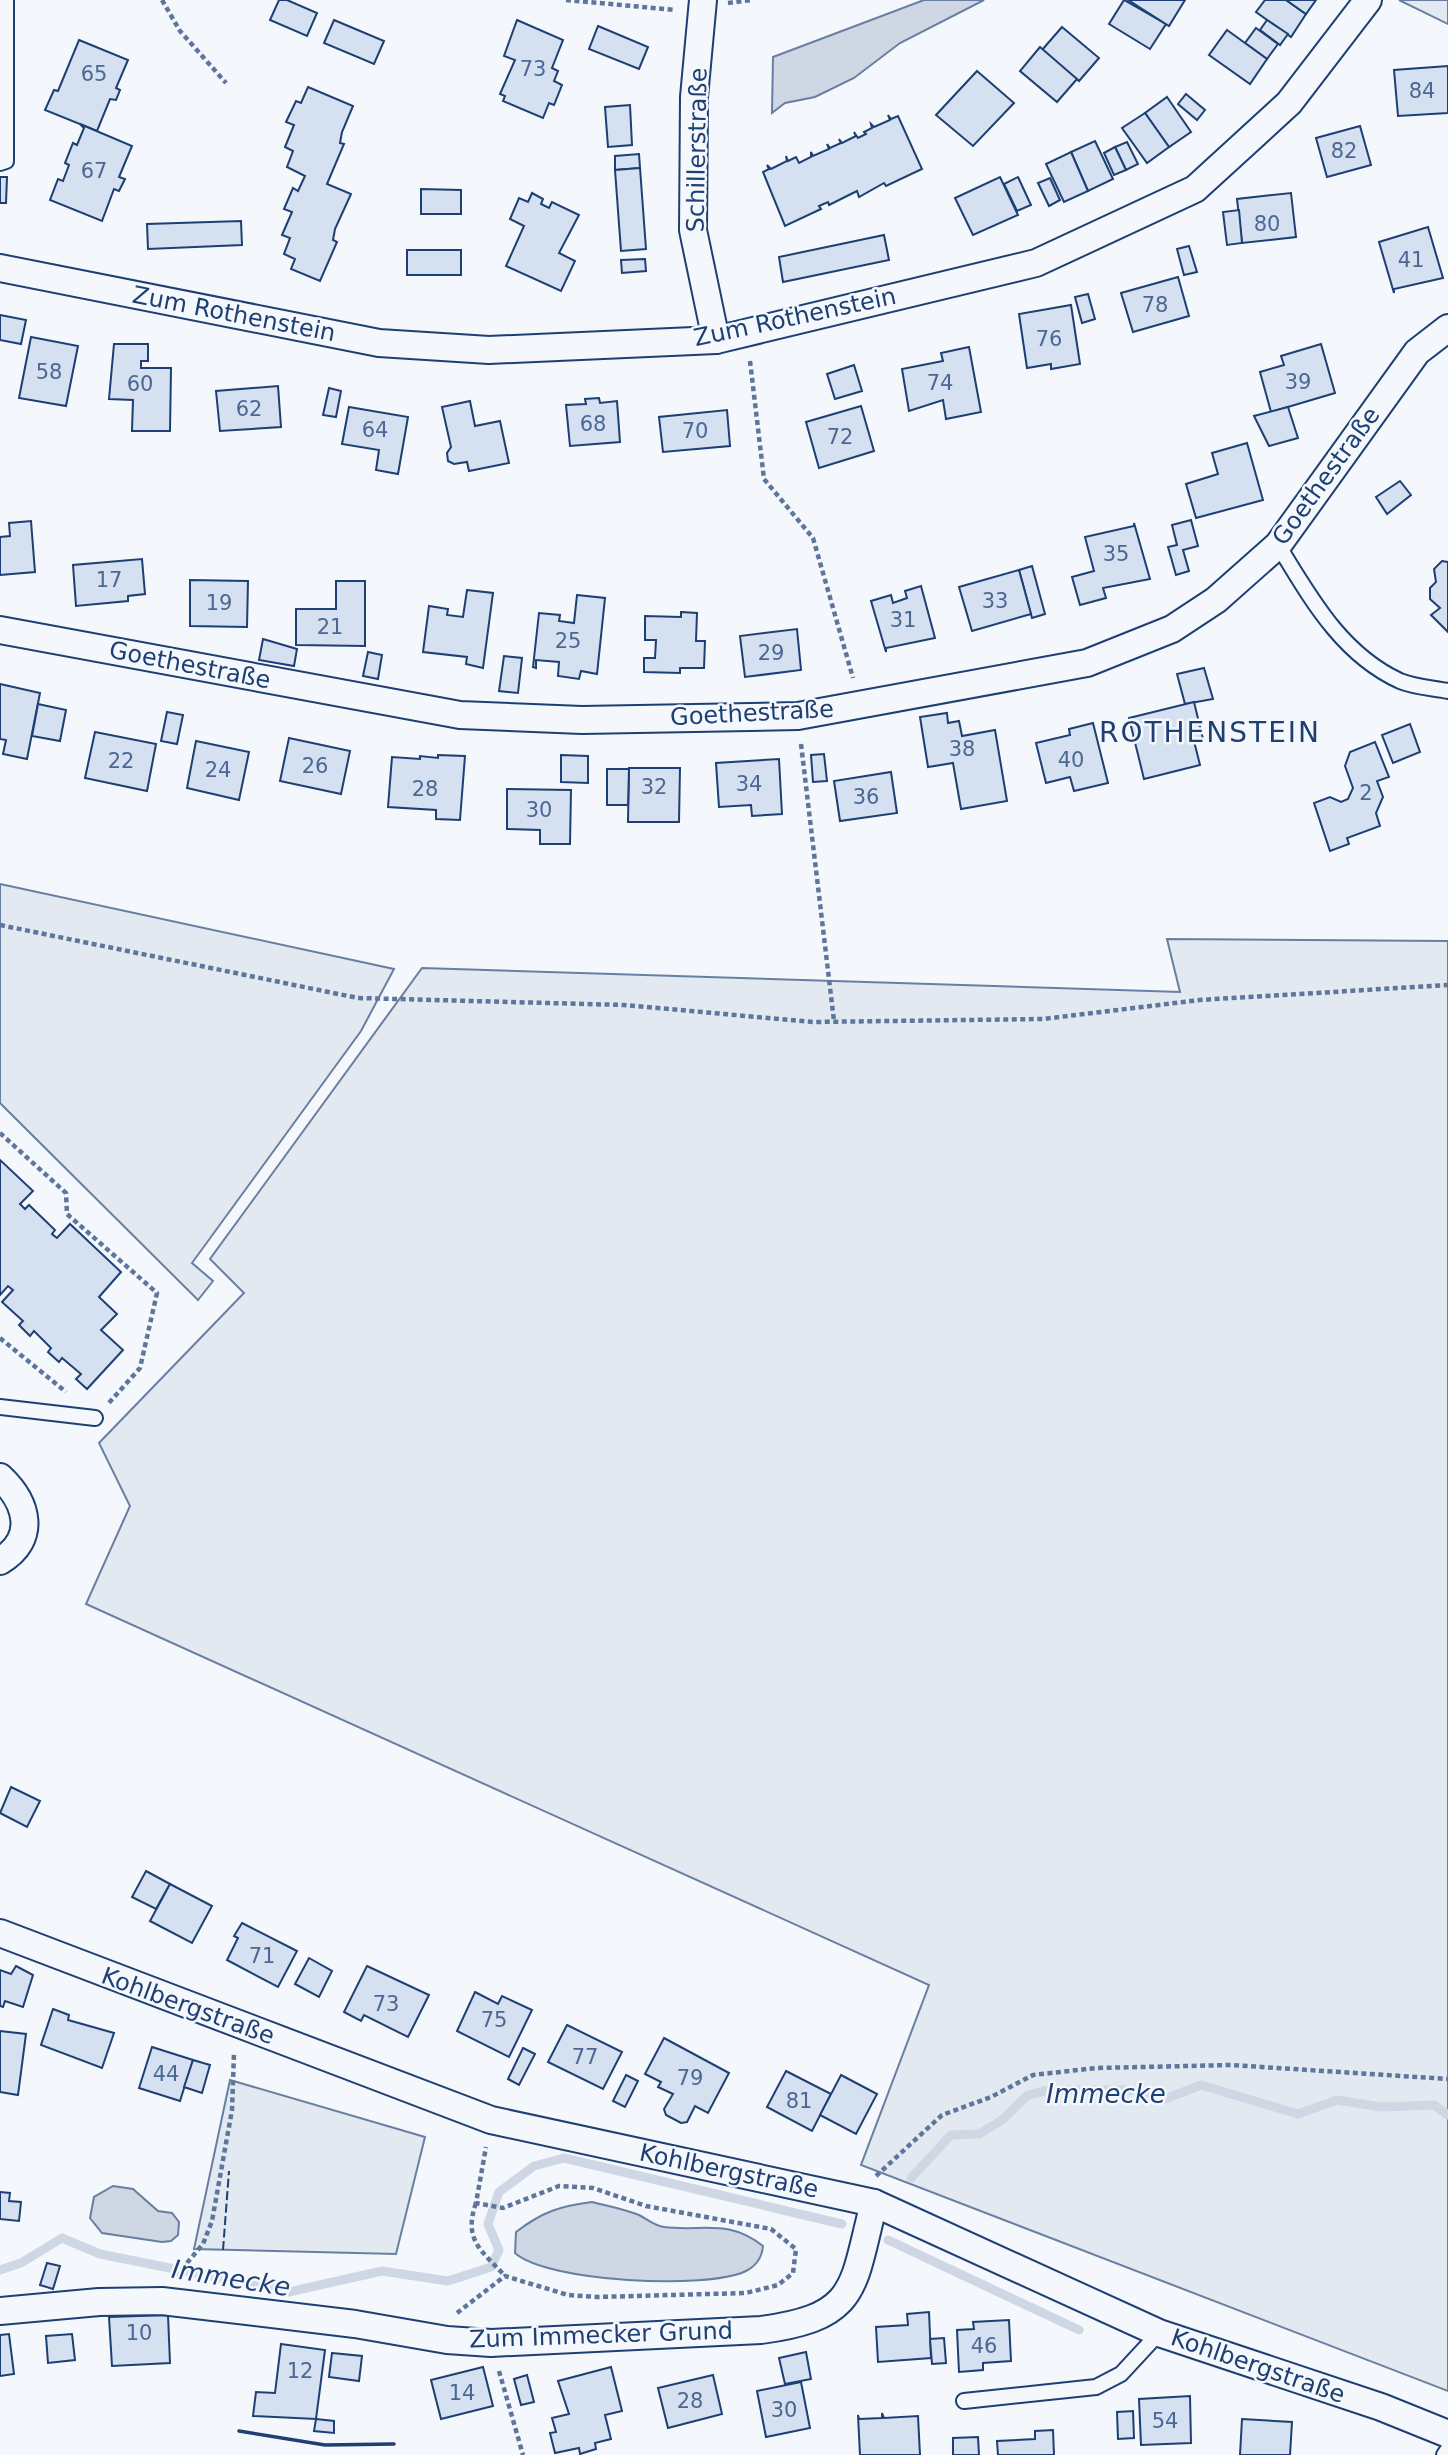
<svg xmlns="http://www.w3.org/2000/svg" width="1448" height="2455" font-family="'DejaVu Sans',sans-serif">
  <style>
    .green { fill: #e3e9f0; stroke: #687fa3; stroke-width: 2 }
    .water { fill: #cfd7e4; stroke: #687fa3; stroke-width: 2 }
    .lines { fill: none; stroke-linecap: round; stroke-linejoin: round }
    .stream { stroke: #cfd7e4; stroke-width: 9 }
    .building { fill: #d5e0f0; stroke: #1d3f73; stroke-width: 2 }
    .service-casing { stroke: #1d3f73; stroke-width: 18 }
    .minor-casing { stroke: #1d3f73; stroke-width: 30 }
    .path { stroke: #5e769c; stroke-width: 4.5; stroke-dasharray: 5 3.5; stroke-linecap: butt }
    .service { stroke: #f4f7fb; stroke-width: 14 }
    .minor { stroke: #f4f7fb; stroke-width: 26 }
    .fence { stroke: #1d3f73; stroke-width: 2; stroke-dasharray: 9 3.5; stroke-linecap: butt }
    .wall { stroke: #1d3f73; stroke-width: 3.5 }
    .labels { text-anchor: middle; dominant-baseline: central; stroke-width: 5; stroke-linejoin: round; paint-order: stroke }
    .number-label { font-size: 21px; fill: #4b6792 }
    .street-label { font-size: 24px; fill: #1d3f73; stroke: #f4f7fb }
    .water-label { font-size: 26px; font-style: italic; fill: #1d3f73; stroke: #f4f7fb }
    .quarter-label { font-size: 28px; letter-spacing: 2px; fill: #1d3f73; stroke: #f4f7fb }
  </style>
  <rect width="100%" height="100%" fill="#f4f7fb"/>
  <g class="green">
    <path d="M1399 0H1448V24Z"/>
    <path d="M0 884 394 969 361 1031 192 1263 213 1281 198 1300 0 1103Z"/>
    <path d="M1167 939 1448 941V2391L861 2165 929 1985 86 1604 130 1506 99 1443 244 1293 210 1259 422 968 1180 992Z"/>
    <path d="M230 2080 425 2137 396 2254 194 2249Z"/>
  </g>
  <g class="water">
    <path d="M924 0H984L900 43 854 78 815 97 785 103 772 113 773 57Z"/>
    <path d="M113 2186 133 2189 158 2211 172 2213 179 2222 178 2235 171 2241 162 2242 102 2233 90 2218 94 2197Z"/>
    <path d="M592 2202C608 2206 624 2209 639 2215 647 2219 655 2226 664 2227 703 2232 727 2218 763 2246 762 2257 756 2266 746 2271 707 2290 547 2282 515 2253L516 2232C542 2212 560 2206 592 2202Z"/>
  </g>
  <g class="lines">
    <g class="stream">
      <path d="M911 2178 951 2135 979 2134 1002 2120 1028 2095 1049 2090H1138L1165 2099 1201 2085 1298 2114 1337 2100 1381 2107 1434 2105 1448 2115"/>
      <path d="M888 2240 1079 2330"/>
      <path d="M0 2270 21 2263 62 2238 100 2254 289 2292 382 2271 448 2281 491 2267 499 2250 488 2224 499 2192 534 2166 564 2158 842 2224"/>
    </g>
  </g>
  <g class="building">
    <path d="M279 0H287L317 13 307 36 270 20Z"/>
    <path d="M1124 0 1166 24 1150 49 1109 24Z"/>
    <path d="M1128 0H1185L1169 26Z"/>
    <path d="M1265 0H1286L1306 14 1291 37 1256 12Z"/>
    <path d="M1286 0H1316L1306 14Z"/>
    <path d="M334 20 384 41 374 64 324 43Z"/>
    <path d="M517 20 563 40 552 68 558 71 554 81 562 85 554 105 549 103 543 118 503 101 505 96 500 94 515 60 504 56Z"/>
    <path d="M1267 20 1288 34 1280 45 1260 30Z"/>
    <path d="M598 26 648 47 639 69 589 49Z"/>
    <path d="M1062 27 1099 58 1079 81 1042 50Z"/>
    <path d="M1256 28 1278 44 1267 59 1245 43Z"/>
    <path d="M1227 30 1267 59 1250 84 1209 55Z"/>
    <path d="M79 40 128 60 116 88 120 90 116 100 110 99 97 131 45 110 54 90 58 91Z"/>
    <path d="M1040 47 1077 79 1057 102 1020 71Z"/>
    <path d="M1448 66V113L1398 116 1394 70Z"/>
    <path d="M977 71 1014 103 973 146 936 115Z"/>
    <path d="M308 87 353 106 342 132 340 143 344 144 327 184 351 194 335 229 333 240 337 242 320 281 291 269 295 259 284 254 290 238 282 235 292 212 284 209 293 188 298 191 305 176 287 167 293 151 285 147 294 125 286 122 296 101 301 103Z"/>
    <path d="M1186 94 1205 110 1197 120 1178 104Z"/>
    <path d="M1167 97 1191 132 1169 147 1145 113Z"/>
    <path d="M630 105 632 145 608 147 605 107Z"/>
    <path d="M1145 113 1169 147 1147 163 1122 128Z"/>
    <path d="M888 115 891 119 898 116 922 169 886 186 884 183 859 197 857 191 829 205 828 202 819 206 821 209 785 226 763 172 769 169 767 165 771 169 787 161 786 156 788 161 796 157 799 163 811 157V152L813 156 829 149 827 144 830 148 841 143 839 139 842 143 856 136 854 132 858 138 866 134 864 132 872 128 871 124 874 127 890 120Z"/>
    <path d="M80 124 132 146 119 177 125 179 119 191 114 189 102 221 50 200 58 179 63 181 69 165 65 163 73 143 77 145 84 128Z"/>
    <path d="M1360 126 1371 165 1327 177 1316 138Z"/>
    <path d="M1095 141 1113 179 1088 191 1071 152Z"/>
    <path d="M1127 142 1138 164 1126 170 1115 147Z"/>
    <path d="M1115 147 1126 170 1114 175 1104 153Z"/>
    <path d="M1071 152 1088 191 1064 202 1046 164Z"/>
    <path d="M639 154 640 168 615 170V156Z"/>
    <path d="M640 168 646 249 621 251 615 170Z"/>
    <path d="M0 177H7L6 203H0Z"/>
    <path d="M1000 177 1018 215 973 235 955 198Z"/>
    <path d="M1018 177 1031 205 1017 211 1004 184Z"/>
    <path d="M1050 178 1060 200 1049 206 1038 183Z"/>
    <path d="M421 189 461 190V214H421Z"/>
    <path d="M532 193 543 199 541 204 549 208 552 202 579 215 559 253 575 261 561 291 506 266 524 226 510 219 519 198 528 202Z"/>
    <path d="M1291 193 1296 237 1242 243 1237 199Z"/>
    <path d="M1239 210 1242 243 1227 245 1223 212Z"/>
    <path d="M241 221 242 245 148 249 147 224Z"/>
    <path d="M1428 227 1443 278 1394 289V293L1379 242Z"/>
    <path d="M884 235 889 260 783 282 779 257Z"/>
    <path d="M1189 246 1197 272 1184 275 1177 249Z"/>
    <rect x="407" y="250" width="54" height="25"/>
    <path d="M645 259 646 271 622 273 621 260Z"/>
    <path d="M1178 277 1189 316 1133 332 1121 293Z"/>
    <path d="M1088 294 1095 319 1082 323 1075 297Z"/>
    <path d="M1071 305 1080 364 1051 369V364L1027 368 1019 314Z"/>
    <path d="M0 315 26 320 21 344 0 340Z"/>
    <path d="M31 337 78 346 66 406 19 398Z"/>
    <path d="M114 344H148V361H141V368H171L170 431H132L133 400 109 399Z"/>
    <path d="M1321 344 1335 393 1271 412 1260 372 1284 365 1281 356Z"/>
    <path d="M969 347 981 412 946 419 943 400 909 411 902 369 943 361 941 353Z"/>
    <path d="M854 365 862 391 835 399 827 374Z"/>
    <path d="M278 386 281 427 220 431 216 391Z"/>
    <path d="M329 388 341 391 336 417 323 415Z"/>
    <path d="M599 398 600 403 617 401 620 442 570 446 566 405 586 404 585 399Z"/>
    <path d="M470 401 475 426 500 421 509 463 469 471 467 462 454 464 448 461 447 453 451 447 442 407Z"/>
    <path d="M861 406 874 451 819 468 806 422Z"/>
    <path d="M349 407 408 417 398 474 376 470 379 450 342 444Z"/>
    <path d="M1288 407 1298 438 1269 446 1254 416Z"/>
    <path d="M727 410 730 446 663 452 659 417Z"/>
    <path d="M1247 443 1263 500 1196 518 1186 484 1218 474 1212 453Z"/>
    <path d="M1400 481 1411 495 1387 514 1376 497Z"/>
    <path d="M1191 520 1198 546 1183 550 1189 571 1176 575 1168 547 1177 545 1172 525Z"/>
    <path d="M31 521 35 572 0 575V537L10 536 9 523Z"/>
    <path d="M1134 523 1150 579 1103 588 1106 598 1080 605 1072 577 1094 571 1085 537 1134 526Z"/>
    <path d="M142 559 145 594 128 596V601L76 606 73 565Z"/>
    <path d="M1442 561 1448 562V632L1431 615 1440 608 1430 599V588L1436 582 1434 569Z"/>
    <path d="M1032 566 1045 614 1032 618 1019 570Z"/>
    <path d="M1019 570 1031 614 972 631 959 587Z"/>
    <path d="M190 580 248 581 247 627 190 626Z"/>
    <path d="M336 581H365V646L296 645V609H336Z"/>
    <path d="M921 586 935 638 886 648V652L871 601 891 595 893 603 907 598 905 591Z"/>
    <path d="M467 590 493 593 483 668 466 664 467 657 423 652 429 606 448 609 447 615 463 617Z"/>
    <path d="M577 595 605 598 597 674 581 671 579 679 558 676 559 662 536 660V668L533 667 539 613 560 615 559 621 574 623Z"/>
    <path d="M681 612 697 613 696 641H705L704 668H680V673L644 672V658H655L656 640H645V616L681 617Z"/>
    <path d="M797 629 801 670 745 677 740 636Z"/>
    <path d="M263 639 297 649 294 666 259 660Z"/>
    <path d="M368 652 382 655 378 679 363 676Z"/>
    <path d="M504 656 522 658 518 693 499 691Z"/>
    <path d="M1204 668 1213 699 1185 704 1177 674Z"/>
    <path d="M0 684 40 693 27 759 3 754 6 740 0 739Z"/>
    <path d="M1194 702 1203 739 1194 741 1200 765 1144 779 1129 718Z"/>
    <path d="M38 704 66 710 60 741 32 736Z"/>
    <path d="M167 712 183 715 177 744 161 741Z"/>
    <path d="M947 713 948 723 959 721 962 736 995 730 1007 801 961 809 953 763 928 767 920 717Z"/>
    <path d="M1093 723 1108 783 1074 791 1070 777 1046 783 1036 743 1070 735 1069 729Z"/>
    <path d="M1410 724 1420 752 1393 763 1382 735Z"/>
    <path d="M95 732 156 744 147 791 85 778Z"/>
    <path d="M289 738 350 751 341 794 280 781Z"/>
    <path d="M196 741 249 752 239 800 187 788Z"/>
    <path d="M1375 742 1389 777 1377 781 1383 797 1376 813 1380 826 1347 838 1349 844 1330 851 1314 803 1330 797 1341 802 1348 799 1353 788 1345 766 1350 752Z"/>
    <path d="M824 754 827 781 813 782 811 755Z"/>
    <path d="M438 755 465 756 460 820 436 819V810L388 807 392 757 420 759V756L438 758Z"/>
    <path d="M561 755 588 756V783L561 782Z"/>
    <path d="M779 759 782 814 752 816 751 805 719 807 716 763Z"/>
    <path d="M629 768H680L679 822H628Z"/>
    <path d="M607 769H629L628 805H607Z"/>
    <path d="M891 772 897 813 840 821 834 781Z"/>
    <path d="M507 789 571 790 570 844H540V830L507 829Z"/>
    <path d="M0 1160 33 1191 20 1204 25 1209 29 1205 55 1230 52 1234 57 1238 70 1224 121 1272 99 1297 117 1314 101 1330 123 1350 87 1389 76 1379 81 1374 62 1358 59 1362 48 1352 51 1348 34 1331 30 1336 19 1325 23 1321 2 1302 13 1290 8 1286 0 1295Z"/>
    <path d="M11 1787 40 1801 27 1827 0 1813Z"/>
    <path d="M146 1871 170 1884 156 1909 132 1897Z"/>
    <path d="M170 1884 212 1906 192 1943 150 1921Z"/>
    <path d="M242 1923 297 1951 278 1987 227 1960 238 1938 234 1936Z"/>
    <path d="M309 1958 332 1971 319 1997 295 1984Z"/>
    <path d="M16 1966 33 1975 23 2007 5 2001 3 2007 0 2006V1970L11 1974Z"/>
    <path d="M367 1966 429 1995 408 2037 364 2015 361 2021 344 2012Z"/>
    <path d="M475 1992 498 2004 502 1996 532 2010 509 2057 457 2031Z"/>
    <path d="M53 2009 69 2015 68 2020 114 2033 102 2068 41 2045Z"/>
    <path d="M567 2025 622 2052 603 2089 548 2062Z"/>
    <path d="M0 2031 26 2034 18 2095 0 2092Z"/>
    <path d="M664 2038 729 2073 708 2113 695 2106 687 2122 681 2123 666 2115 664 2109 673 2094 658 2087 661 2082 645 2074Z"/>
    <path d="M152 2047 193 2060 180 2101 139 2088Z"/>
    <path d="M523 2048 535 2054 519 2085 508 2079Z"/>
    <path d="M193 2060 210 2065 202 2093 184 2087Z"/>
    <path d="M786 2071 831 2094 812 2131 767 2107Z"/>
    <path d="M626 2075 638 2081 625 2107 613 2101Z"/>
    <path d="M841 2075 877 2094 856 2134 820 2115Z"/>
    <path d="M0 2192 10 2193 9 2201 21 2202 19 2221 0 2219Z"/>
    <path d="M47 2263 60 2266 53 2289 40 2285Z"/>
    <path d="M929 2312 931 2358 878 2362 876 2327 908 2325 907 2314Z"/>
    <path d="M168 2315 170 2363 112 2366 109 2317Z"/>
    <path d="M1009 2320 1011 2361 983 2363V2370L959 2372 957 2330 974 2329 973 2322Z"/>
    <path d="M9 2334 14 2374 0 2376V2335Z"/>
    <path d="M72 2334 75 2360 48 2363 46 2336Z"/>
    <path d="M944 2338 946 2363 932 2364 930 2339Z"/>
    <path d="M281 2344 325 2350 316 2419 253 2416 256 2392 275 2393Z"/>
    <path d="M806 2352 811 2379 785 2384 779 2358Z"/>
    <path d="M332 2353 362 2356 359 2381 329 2377Z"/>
    <path d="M483 2367 493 2406 441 2419 431 2380Z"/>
    <path d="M611 2367 622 2411 605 2415 611 2439 595 2443 596 2449 580 2454 579 2448 555 2453 550 2433 556 2432 552 2418 569 2414 558 2381Z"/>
    <path d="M527 2375 534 2402 521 2405 514 2379Z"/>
    <path d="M713 2375 722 2414 668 2428 658 2388Z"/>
    <path d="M801 2382 810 2428 766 2437 757 2391Z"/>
    <path d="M1190 2396 1191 2443 1141 2445 1139 2399Z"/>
    <path d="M1133 2411 1134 2438 1118 2439 1117 2412Z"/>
    <path d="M882 2413 884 2418 918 2416 920 2455H860L858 2415 859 2419 882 2418Z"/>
    <path d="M316 2419 334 2421V2433L314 2431Z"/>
    <path d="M1242 2419 1292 2422 1290 2455H1240Z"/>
    <path d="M1053 2430 1054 2455H998L997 2441 1035 2439V2431Z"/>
    <path d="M978 2437 979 2455H953V2438Z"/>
  </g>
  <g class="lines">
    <defs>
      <g id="service">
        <path d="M0 163 6 161V0"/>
        <path d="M1278 545C1310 597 1341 654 1400 681 1414 687 1433 688 1448 691"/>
        <path d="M0 1407 95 1418"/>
        <path d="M964 2401 1096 2387 1121 2374 1159 2333"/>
        <path d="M1444 2455 1448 2449"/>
      </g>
      <g id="minor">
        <path d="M703 0 694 97 693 230 716 340"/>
        <path d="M0 268 379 343 489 350 716 340 1036 263 1195 189 1289 103 1368 0"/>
        <path d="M0 630 460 715 582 720 798 716 1087 663 1172 629 1216 600 1278 545 1417 352 1448 328"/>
        <path d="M0 1477C28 1503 37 1539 0 1561"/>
        <path d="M0 1933 491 2120 874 2203 1159 2333 1381 2407 1448 2434"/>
        <path d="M0 2311 99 2302 162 2301 355 2324 447 2340 491 2343 761 2330C859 2317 852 2288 874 2203"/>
      </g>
    </defs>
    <use href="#service" class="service-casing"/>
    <use href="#minor" class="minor-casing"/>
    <g class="path">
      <path d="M162 0 180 31 226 83"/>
      <path d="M566 0 676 10"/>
      <path d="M728 3 752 0"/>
      <path d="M750 361 764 479 813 538 853 678"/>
      <path d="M801 744 834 1021"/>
      <path d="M0 925 358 998 624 1005 813 1022 1043 1019 1200 1000 1448 985"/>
      <path d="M0 1133 66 1193 67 1214 157 1293 140 1368 108 1404"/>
      <path d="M0 1338 66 1392"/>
      <path d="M876 2176 942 2115 991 2097 1033 2075 1096 2068 1231 2065 1448 2079"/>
      <path d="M476 2203C463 2240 481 2250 505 2276"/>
      <path d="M176 2276 203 2244 212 2221 232 2110 234 2053"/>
      <path d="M457 2313 505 2276 568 2295 597 2297 746 2293 778 2285 793 2273 796 2249 771 2229 646 2206 593 2188 559 2186 503 2208 476 2203 486 2147"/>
      <path d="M499 2371 523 2455"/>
    </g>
    <use href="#service" class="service"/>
    <use href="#minor" class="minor"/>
    <path class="fence" d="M223 2250 229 2171"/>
    <path class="wall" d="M239 2431 325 2445 394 2444"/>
  </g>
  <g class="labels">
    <g class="number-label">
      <text x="533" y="69">73</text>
      <text x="94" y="74">65</text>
      <text x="1422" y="91">84</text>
      <text x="1344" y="151">82</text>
      <text x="94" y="171">67</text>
      <text x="1267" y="224">80</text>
      <text x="1411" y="260">41</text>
      <text x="1155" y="305">78</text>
      <text x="1049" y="339">76</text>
      <text x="49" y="372">58</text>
      <text x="1298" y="382">39</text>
      <text x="940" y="383">74</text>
      <text x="140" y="384">60</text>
      <text x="249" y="409">62</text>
      <text x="593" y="424">68</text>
      <text x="375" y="430">64</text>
      <text x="695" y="431">70</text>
      <text x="840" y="437">72</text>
      <text x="1116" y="554">35</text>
      <text x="109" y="580">17</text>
      <text x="995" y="601">33</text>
      <text x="219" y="603">19</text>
      <text x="903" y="620">31</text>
      <text x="330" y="627">21</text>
      <text x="568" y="641">25</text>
      <text x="771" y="653">29</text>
      <text x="962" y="749">38</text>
      <text x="1071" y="760">40</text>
      <text x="121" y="761">22</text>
      <text x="315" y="766">26</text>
      <text x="218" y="770">24</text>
      <text x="749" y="784">34</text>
      <text x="654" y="787">32</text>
      <text x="425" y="789">28</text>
      <text x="1366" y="793">2</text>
      <text x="866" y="797">36</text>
      <text x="539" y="810">30</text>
      <text x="262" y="1956">71</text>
      <text x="386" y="2004">73</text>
      <text x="494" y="2020">75</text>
      <text x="585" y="2057">77</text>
      <text x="166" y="2074">44</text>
      <text x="690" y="2078">79</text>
      <text x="799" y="2101">81</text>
      <text x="139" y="2333">10</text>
      <text x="984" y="2346">46</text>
      <text x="300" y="2371">12</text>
      <text x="462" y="2393">14</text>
      <text x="690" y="2401">28</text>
      <text x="784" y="2410">30</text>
      <text x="1165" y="2421">54</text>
    </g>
    <g class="street-label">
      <text transform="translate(697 150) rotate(-89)">Schillerstraße</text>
      <text transform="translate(234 314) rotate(11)">Zum Rothenstein</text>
      <text transform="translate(795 317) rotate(-12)">Zum Rothenstein</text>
      <text transform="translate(1326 476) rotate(-54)">Goethestraße</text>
      <text transform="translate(190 665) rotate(11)">Goethestraße</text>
      <text transform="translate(752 713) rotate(-3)">Goethestraße</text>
      <text transform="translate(188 2006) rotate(20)">Kohlbergstraße</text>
      <text transform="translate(729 2171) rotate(12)">Kohlbergstraße</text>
      <text transform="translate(601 2335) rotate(-2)">Zum Immecker Grund</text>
      <text transform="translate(1258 2366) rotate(19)">Kohlbergstraße</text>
    </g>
    <g class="water-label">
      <text x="1106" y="2094">Immecke</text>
      <text transform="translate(231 2278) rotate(9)">Immecke</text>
    </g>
    <g class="quarter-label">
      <text x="1210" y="732">ROTHENSTEIN</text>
    </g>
  </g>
</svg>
